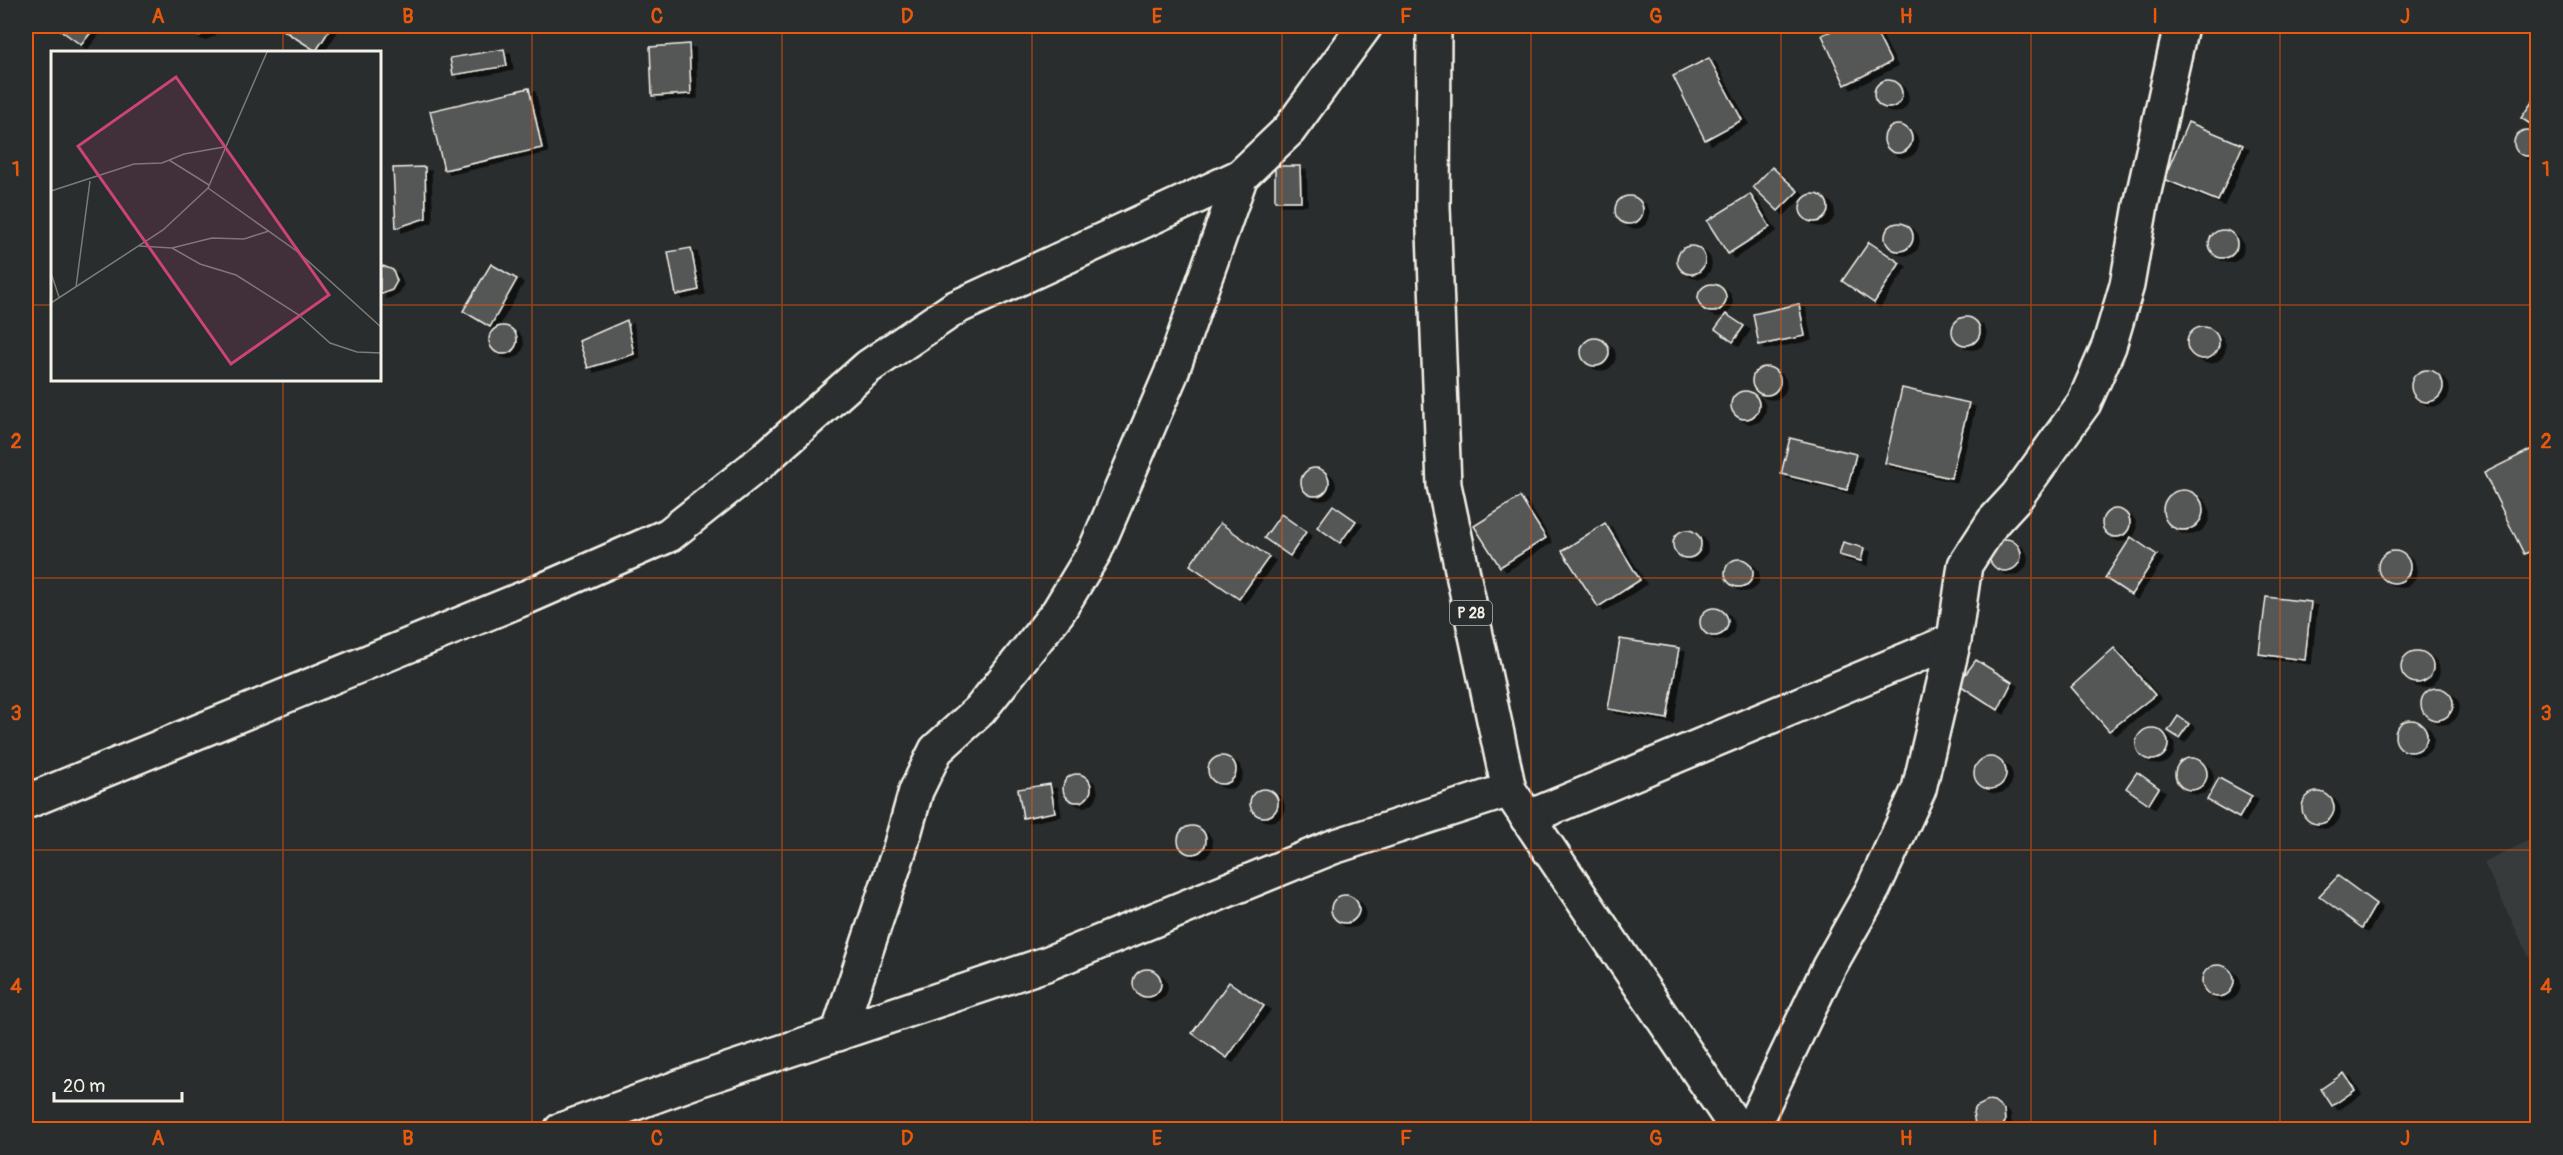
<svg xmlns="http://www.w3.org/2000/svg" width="2563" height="1155" font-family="Pangolin,sans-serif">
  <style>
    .built { fill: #373a3a }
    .building { fill: #555756; stroke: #f4f1e8; stroke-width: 1.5; filter: url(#shadow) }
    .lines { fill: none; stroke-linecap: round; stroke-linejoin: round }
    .minor-casing { stroke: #f4f1e8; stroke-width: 38 }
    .tertiary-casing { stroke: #f4f1e8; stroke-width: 38 }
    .primary-casing { stroke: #f4f1e8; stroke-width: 38 }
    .minor { stroke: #2a2d2e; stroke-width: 33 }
    .tertiary { stroke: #2a2d2e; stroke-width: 33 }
    .primary { stroke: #2a2d2e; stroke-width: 33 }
    .grid { fill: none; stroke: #e8590c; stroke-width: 1.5; stroke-opacity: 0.55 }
    .labels { text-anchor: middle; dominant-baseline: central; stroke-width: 4.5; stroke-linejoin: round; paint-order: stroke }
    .shield { fill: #2a2d2e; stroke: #b7b6b0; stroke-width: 1.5 }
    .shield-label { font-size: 15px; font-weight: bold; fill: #f4f1e8 }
    .inset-road { fill: none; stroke: #7b7b78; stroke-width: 1.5 }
    .view { fill: #cc4377; fill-opacity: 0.15; stroke: #cc4377; stroke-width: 3 }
    .inset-edge { fill: none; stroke: #f4f1e8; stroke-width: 3 }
    .neatline { fill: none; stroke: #e8590c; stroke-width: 2 }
    .grid-label { font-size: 20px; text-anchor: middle; font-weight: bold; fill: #e8590c }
  </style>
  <defs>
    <filter id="shadow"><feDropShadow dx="6" dy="4" stdDeviation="0" flood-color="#0009"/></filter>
  </defs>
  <rect width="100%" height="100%" fill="#2a2d2e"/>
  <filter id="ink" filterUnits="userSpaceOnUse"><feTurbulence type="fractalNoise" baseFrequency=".0167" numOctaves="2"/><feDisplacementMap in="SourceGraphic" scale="12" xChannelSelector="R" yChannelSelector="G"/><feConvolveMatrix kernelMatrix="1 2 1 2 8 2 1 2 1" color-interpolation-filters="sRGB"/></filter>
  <g filter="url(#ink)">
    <path class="built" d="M2537 836V974L2484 863Z"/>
    <g class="building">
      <path d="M55 26H96L81 45Z"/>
      <path d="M185 26H212L208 32 198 36 188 31Z"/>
      <path d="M279 26H332L316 51 278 27Z"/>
      <path d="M1842 26H1873L1891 62 1845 85 1822 35Z"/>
      <path d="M689 44 691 94 652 96 650 47Z"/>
      <path d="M504 49 507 66 453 75 450 58Z"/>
      <path d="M1709 58 1742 120 1705 140 1673 76Z"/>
      <circle cx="1888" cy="94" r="14"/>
      <path d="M529 88 542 148 444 170 430 111Z"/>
      <path d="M2534 99 2538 101V129L2521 118Z"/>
      <path d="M2188 122 2243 145 2218 201 2164 179Z"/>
      <circle cx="1898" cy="139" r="14"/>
      <circle cx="2527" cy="143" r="13"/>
      <path d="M1275 166H1300L1301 201H1275Z"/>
      <path d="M425 167 426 218 396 228 393 168Z"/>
      <path d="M1772 167 1798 191 1778 211 1753 187Z"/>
      <path d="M1750 194 1770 227 1728 254 1707 221Z"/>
      <circle cx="1814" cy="208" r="14"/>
      <circle cx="1629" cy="210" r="14"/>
      <circle cx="1899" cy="237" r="14"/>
      <circle cx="2223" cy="244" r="14"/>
      <path d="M1869 242 1900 263 1874 303 1842 281Z"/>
      <circle cx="1691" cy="260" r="14"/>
      <path d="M691 248 699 290 676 295 668 252Z"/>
      <path d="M491 264 517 279 490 327 463 311Z"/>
      <path d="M383 266 393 270 397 281 392 290 382 294H380V267Z"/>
      <circle cx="1712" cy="298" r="14"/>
      <path d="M1799 304 1805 336 1759 345 1753 314Z"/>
      <path d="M1726 314 1744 326 1733 342 1715 329Z"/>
      <circle cx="1966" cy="331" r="14"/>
      <path d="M627 320 634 354 588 368 579 341Z"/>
      <circle cx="503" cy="340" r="14"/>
      <circle cx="2203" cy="343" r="16"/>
      <circle cx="1595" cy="352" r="14"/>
      <circle cx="1766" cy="381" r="14"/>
      <circle cx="2427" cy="386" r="16"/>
      <path d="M1902 388 1969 403 1951 478 1885 463Z"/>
      <circle cx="1745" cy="405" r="14"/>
      <path d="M1790 438 1856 454 1847 490 1781 474Z"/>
      <path d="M2538 446V548L2524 554 2484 473Z"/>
      <circle cx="1315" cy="482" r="14"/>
      <circle cx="2183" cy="510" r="20"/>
      <path d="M1520 497 1546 538 1500 567 1474 526Z"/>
      <path d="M1333 505 1356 521 1340 543 1317 527Z"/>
      <circle cx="2116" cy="523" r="14"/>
      <path d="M1281 514 1306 532 1290 556 1264 538Z"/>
      <path d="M1220 523 1269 557 1239 599 1190 565Z"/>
      <path d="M1605 523 1640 580 1598 607 1562 551Z"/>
      <circle cx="1687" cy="544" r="14"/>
      <path d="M2131 537 2157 555 2131 595 2105 578Z"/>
      <circle cx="2005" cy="555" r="16"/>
      <path d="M1843 542 1864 548 1861 561 1839 555Z"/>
      <circle cx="2394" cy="567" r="16"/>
      <circle cx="1739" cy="573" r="14"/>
      <path d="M2266 597 2311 602 2305 660 2259 654Z"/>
      <circle cx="1714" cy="622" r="14"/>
      <path d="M1620 639 1679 648 1667 719 1608 709Z"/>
      <path d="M2114 648 2155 695 2109 731 2071 687Z"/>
      <circle cx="2417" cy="667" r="16"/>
      <path d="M1976 660 2012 682 1998 710 1958 684Z"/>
      <circle cx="2437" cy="704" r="16"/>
      <path d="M2178 716 2189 724 2179 738 2168 731Z"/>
      <circle cx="2411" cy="736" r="16"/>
      <circle cx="2152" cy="744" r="16"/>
      <circle cx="1222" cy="770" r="14"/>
      <circle cx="1990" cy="773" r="16"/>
      <circle cx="2191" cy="774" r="16"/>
      <path d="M2137 772 2159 788 2149 804 2126 788Z"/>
      <circle cx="1077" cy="788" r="14"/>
      <path d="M2219 778 2252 796 2239 818 2207 800Z"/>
      <path d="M1050 784 1055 812 1023 818 1018 789Z"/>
      <circle cx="1264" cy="803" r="14"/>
      <circle cx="2318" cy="808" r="16"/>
      <circle cx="1192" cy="840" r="14"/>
      <path d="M2338 876 2376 904 2362 928 2319 896Z"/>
      <circle cx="1345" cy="909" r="14"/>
      <circle cx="2218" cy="981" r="16"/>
      <circle cx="1147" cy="983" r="14"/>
      <path d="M1229 982 1264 1006 1227 1058 1192 1033Z"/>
      <path d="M2344 1073 2355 1090 2332 1106 2321 1089Z"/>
      <path d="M1988 1101 1994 1102 2004 1110 2005 1122 2000 1130H1978L1975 1125 1973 1112 1976 1107Z"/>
    </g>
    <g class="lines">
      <defs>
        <g id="minor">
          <path d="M26 802 527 597 669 535 762 461 868 367 955 308 1241 176"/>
          <path d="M1527 818 1954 640"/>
          <path d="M838 1034 900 848 916 791 936 750 980 710 1058 612 1095 551 1171 374 1241 176 1289 130 1365 26"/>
          <path d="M1751 1130 1829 967 1873 889 1919 789 1954 640 1965 565 1993 522 2017 496 2084 403 2109 346 2127 285 2141 205 2181 26"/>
        </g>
        <path id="tertiary" d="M561 1130 704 1078 1046 964 1333 847 1509 790"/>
        <path id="primary" d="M1434 26 1433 207 1444 485 1509 790 1738 1130"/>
      </defs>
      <use href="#minor" class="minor-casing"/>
      <use href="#tertiary" class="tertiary-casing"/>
      <use href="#primary" class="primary-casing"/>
      <use href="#minor" class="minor"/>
      <use href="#tertiary" class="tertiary"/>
      <use href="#primary" class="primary"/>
    </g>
  </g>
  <path class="grid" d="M283 26V52M532 26V1130M782 26V1130M1032 26V1130M1282 26V1130M1531 26V1130M1781 26V1130M2031 26V1130M2280 26V1130M26 305H52M380 305H2538M283 380V1130M26 578H2538M26 850H2538"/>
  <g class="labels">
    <rect class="shield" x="1450" y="601" width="42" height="24" rx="4.5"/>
    <g class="shield-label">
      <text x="1471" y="613">P 28</text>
    </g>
  </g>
  <g transform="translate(51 51)">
    <rect width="330" height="330" fill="#2a2d2e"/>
    <path class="inset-road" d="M118 109 158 134M157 137 247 201 330 276M0 140 83 113 111 112 133 103 173 96M88 195 121 197 161 187 193 188 218 180M121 197 149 213 185 224 248 264 279 292 306 301 330 302M0 222 8 246M25 236 39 130M0 252 112 179 157 137 216 1"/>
    <path class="view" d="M125 26 278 244 180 313 27 95Z"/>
    <rect width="330" height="330" class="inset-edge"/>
  </g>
  <rect width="2563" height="1155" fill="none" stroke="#2a2d2e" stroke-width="66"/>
  <path d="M54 1092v9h128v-9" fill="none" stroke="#f4f1e8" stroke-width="3"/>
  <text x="63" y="1092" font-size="18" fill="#f4f1e8" stroke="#2a2d2e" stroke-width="4.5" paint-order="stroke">20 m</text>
  <rect x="33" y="33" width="2497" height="1089" class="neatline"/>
  <g class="grid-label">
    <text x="158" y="23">A</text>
    <text x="408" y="23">B</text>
    <text x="657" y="23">C</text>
    <text x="907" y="23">D</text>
    <text x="1157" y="23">E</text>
    <text x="1406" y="23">F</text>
    <text x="1656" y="23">G</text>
    <text x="1906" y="23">H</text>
    <text x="2155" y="23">I</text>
    <text x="2405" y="23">J</text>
    <text x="16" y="176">1</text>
    <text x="2546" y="176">1</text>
    <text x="16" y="448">2</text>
    <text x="2546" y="448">2</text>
    <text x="16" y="720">3</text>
    <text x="2546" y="720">3</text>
    <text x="16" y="993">4</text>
    <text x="2546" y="993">4</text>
    <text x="158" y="1145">A</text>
    <text x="408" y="1145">B</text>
    <text x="657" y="1145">C</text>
    <text x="907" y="1145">D</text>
    <text x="1157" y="1145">E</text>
    <text x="1406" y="1145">F</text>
    <text x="1656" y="1145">G</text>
    <text x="1906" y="1145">H</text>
    <text x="2155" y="1145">I</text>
    <text x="2405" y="1145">J</text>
  </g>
</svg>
